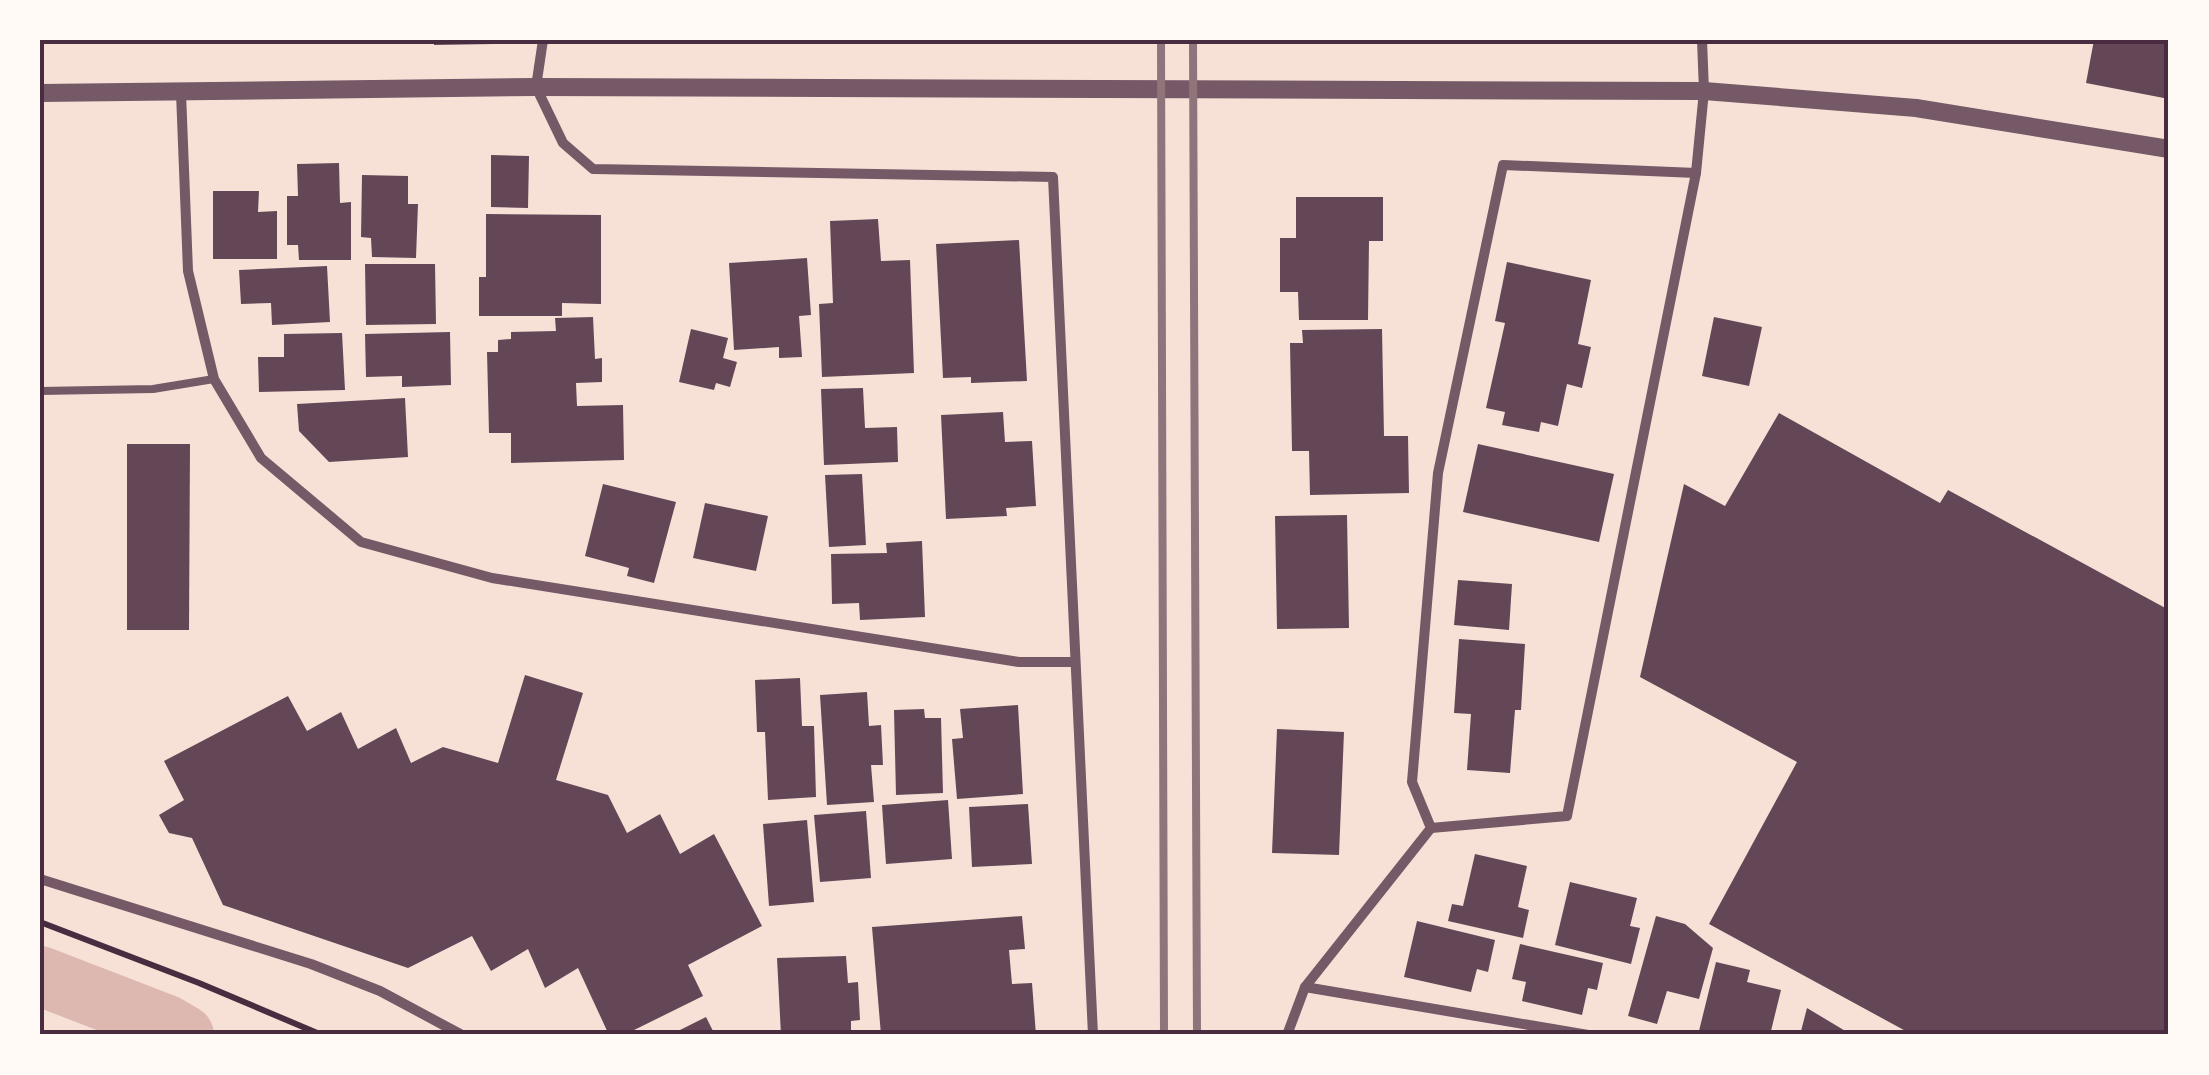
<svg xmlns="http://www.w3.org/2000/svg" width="2209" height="1075" font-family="'Sofia Sans Condensed',sans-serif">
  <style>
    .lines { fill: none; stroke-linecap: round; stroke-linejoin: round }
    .canal { stroke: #dcb8b0; stroke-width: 60 }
    .building { fill: #644757 }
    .path { stroke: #4a2c40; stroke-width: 6 }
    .service { stroke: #755966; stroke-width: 8 }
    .minor { stroke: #755966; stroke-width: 10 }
    .tertiary { stroke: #755966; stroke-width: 18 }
    .rail { stroke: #8f747c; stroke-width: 8 }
    .neatline { fill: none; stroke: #4a2c40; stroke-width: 4 }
  </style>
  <rect width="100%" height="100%" fill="#f7e1d7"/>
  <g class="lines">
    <path class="canal" d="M40 976 167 1025 184 1035"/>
  </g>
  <g class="building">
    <path d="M434 40H494V44L434 45Z"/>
    <path d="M2094 40H2169V99L2086 83Z"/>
    <path d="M491 155 529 156 528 208 491 207Z"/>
    <path d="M339 163 340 203 351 202V260H299L298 245H287V196H298L297 164Z"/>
    <path d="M362 175 408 176V204H418L416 258 372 257 371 238 361 237Z"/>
    <path d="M213 191H259L258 212 277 211V259H213Z"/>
    <path d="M1296 197H1383V241H1369L1368 320H1299L1298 292H1280V238H1296Z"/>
    <path d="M486 214 601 215V304L562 303V316H479V277H486Z"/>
    <path d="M878 219 881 261 910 260 914 373 822 377 819 304 833 303 830 221Z"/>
    <path d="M1019 240 1027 381 971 383V377L943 378 936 244Z"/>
    <path d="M807 258 811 315 799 316 802 357 779 358V347L734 350 729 263Z"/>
    <path d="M1507 262 1591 280 1578 344 1591 347 1582 388 1567 384 1558 426 1541 422 1539 432 1502 425 1505 412 1486 408 1505 323 1495 321Z"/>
    <path d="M365 264H435L436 324 366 325Z"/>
    <path d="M327 266 330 322 272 325 271 303 241 304 239 270Z"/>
    <path d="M593 317 595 359 602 358V382L576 383 577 406 623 405 624 460 511 463V433H489L487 352H498V340L511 339V332L556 331 555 318Z"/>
    <path d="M1714 317 1762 327 1749 386 1702 376Z"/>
    <path d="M691 329 728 338 723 358 737 362 730 387 716 383 714 390 679 382Z"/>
    <path d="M1382 329 1384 436H1408L1409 493 1310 495 1309 451H1292L1290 343H1303L1302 330Z"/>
    <path d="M450 332 451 385 402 387V376L366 377 365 334Z"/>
    <path d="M342 333 345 390 259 392 258 357H284V334Z"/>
    <path d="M863 388 865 428 897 427 898 462 824 465 821 389Z"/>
    <path d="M405 398 408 457 329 462 299 431 297 404Z"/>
    <path d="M1003 412 1005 442 1032 441 1036 506 1006 508 1007 516 946 519 941 415Z"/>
    <path d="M1779 413 1940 503 1948 490 2169 610V1035H1913L1709 924 1797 762 1640 677 1684 484 1725 506Z"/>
    <path d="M127 444H190L189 630H127Z"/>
    <path d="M1478 444 1614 474 1599 542 1463 512Z"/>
    <path d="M862 474 866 545 829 547 825 475Z"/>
    <path d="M603 484 676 502 654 583 627 576 629 568 585 556Z"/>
    <path d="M705 503 768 516 756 571 693 558Z"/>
    <path d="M1347 515 1349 628 1277 629 1275 516Z"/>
    <path d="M922 541 925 617 860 620 859 603 832 604 831 554 887 553 886 543Z"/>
    <path d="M1458 580 1512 584 1509 630 1454 625Z"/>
    <path d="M1459 639 1525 644 1521 710H1515L1510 773 1467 770 1471 714 1454 713Z"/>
    <path d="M525 675 583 693 556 780 608 795 627 833 660 814 680 854 714 834 762 926 688 965 703 996 624 1035H609L578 968 545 988 528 949 491 971 472 936 408 968 223 905 192 838 169 833 159 815 184 800 164 761 288 696 307 731 341 712 358 749 396 728 411 763 443 747 498 763Z"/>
    <path d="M800 678 802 726H814L816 797 768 800 765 732H757L755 680Z"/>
    <path d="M867 692 869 726 881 725 883 765H871L874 802 827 805 820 695Z"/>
    <path d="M1018 705 1023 794 957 799 952 739 963 738 960 709Z"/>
    <path d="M924 709 925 718H941L943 793 896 795 894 710Z"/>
    <path d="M1277 729 1344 732 1339 855 1272 853Z"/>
    <path d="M948 800 952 859 886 864 882 805Z"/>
    <path d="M1028 804 1032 864 972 867 969 807Z"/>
    <path d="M866 811 871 878 820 882 814 815Z"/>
    <path d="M807 820 814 902 769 906 763 824Z"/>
    <path d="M1475 854 1527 866 1518 907 1529 910 1523 938 1448 921 1452 904 1463 906Z"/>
    <path d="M1570 882 1637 898 1630 926 1640 928 1631 964 1555 945Z"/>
    <path d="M1022 916 1025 949 1009 950 1012 984 1032 983 1036 1035H881L872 927Z"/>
    <path d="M1656 916 1685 924 1713 948 1699 999 1667 991 1657 1024 1628 1016Z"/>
    <path d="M1417 921 1495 940 1488 972 1477 969 1471 992 1404 977Z"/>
    <path d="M1520 944 1603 963 1597 990 1588 988 1582 1015 1522 1001 1526 982 1512 979Z"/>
    <path d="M846 956 848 983 858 982 860 1020 851 1021V1035H781L777 958Z"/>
    <path d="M1716 962 1750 970 1747 982 1781 990 1770 1035H1698Z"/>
    <path d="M1807 1008 1852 1035H1800Z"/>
    <path d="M706 1017 715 1035H670Z"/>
  </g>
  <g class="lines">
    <path class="path" d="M40 922 199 983 322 1035"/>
    <path class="service" d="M40 391 153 389 214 379"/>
    <g class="minor">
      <path d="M543 40 536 87 563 143 593 169 1053 177 1093 1035"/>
      <path d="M181 93 188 271 214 379 261 458 361 542 492 578 1019 662H1073"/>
      <path d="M1431 828 1567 816 1696 173"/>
      <path d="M40 879 311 964 380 991 462 1035"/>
      <path d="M1305 987 1588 1035"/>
      <path d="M1287 1035 1305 987 1431 828 1412 782 1438 473 1503 165 1696 173 1704 91 1702 40"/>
    </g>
    <path class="tertiary" d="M40 93 536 87 1704 91 1916 108 2169 149"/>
    <g class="rail">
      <path d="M1161 40 1164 1035"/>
      <path d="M1193 40 1197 1035"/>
    </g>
  </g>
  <rect width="2209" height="1075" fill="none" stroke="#fffaf5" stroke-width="85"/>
  <rect x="42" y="42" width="2124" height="990" class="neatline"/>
</svg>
